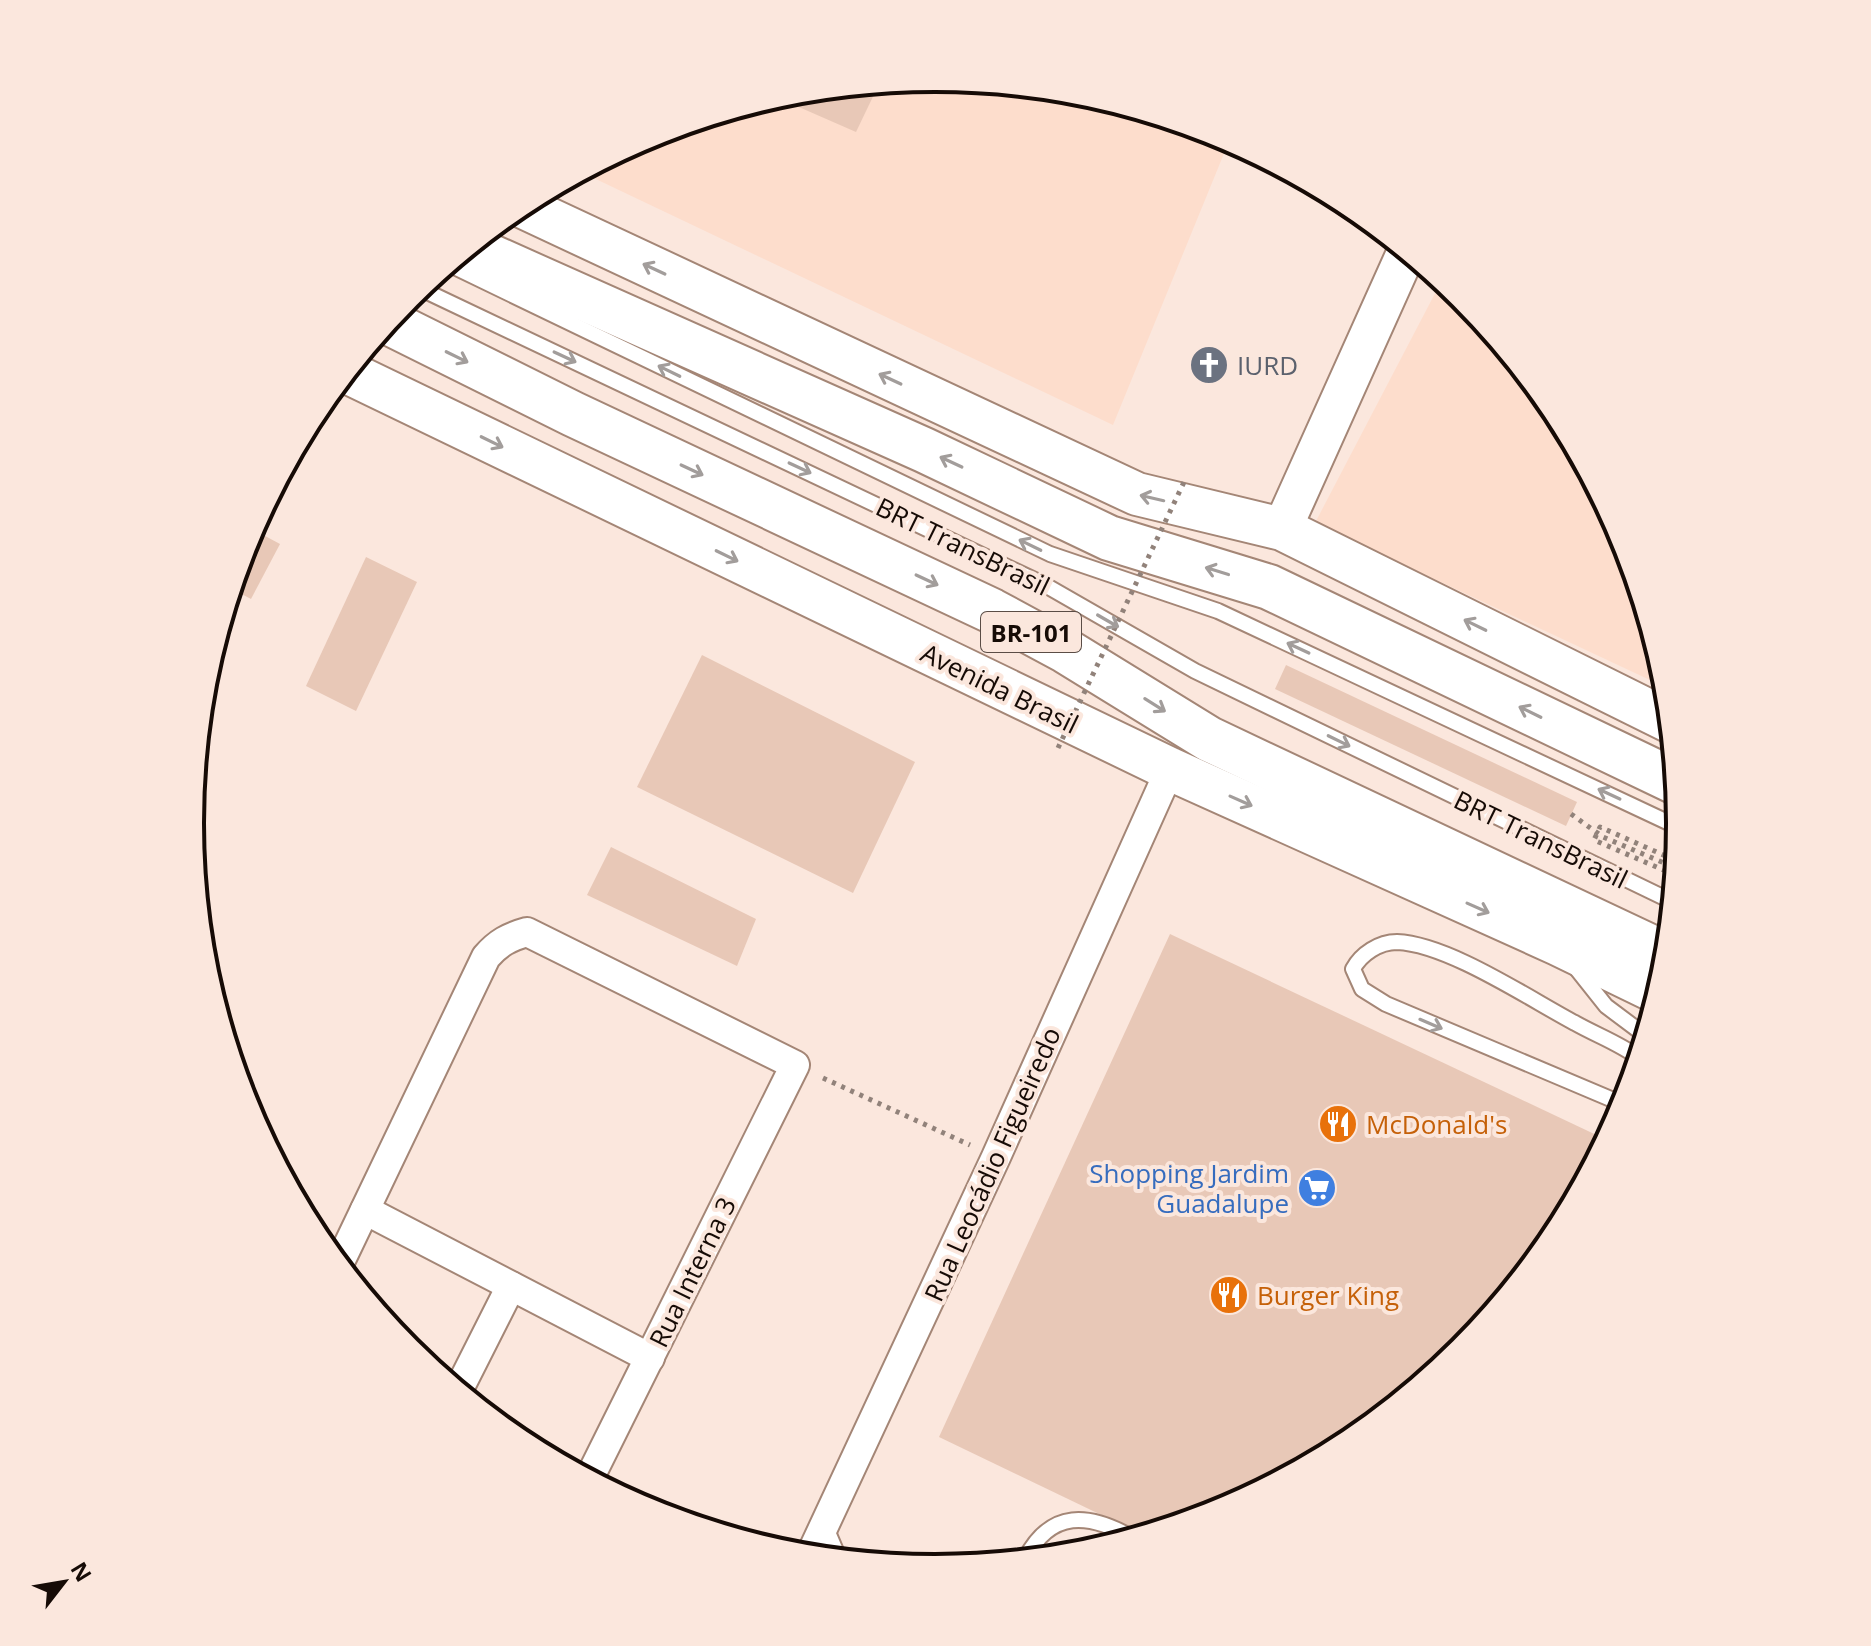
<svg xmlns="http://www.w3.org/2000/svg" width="1871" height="1646" font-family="'Open Sans',sans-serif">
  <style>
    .built { fill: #fdddcc }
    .building { fill: #e8c8b7 }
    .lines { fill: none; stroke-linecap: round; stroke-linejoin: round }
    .lane-casing { stroke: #a48676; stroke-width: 18 }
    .street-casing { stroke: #a48676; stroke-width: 32 }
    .secondary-casing { stroke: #a48676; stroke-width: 42 }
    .primary-casing { stroke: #a48676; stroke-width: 46 }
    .highway-casing { stroke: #a48676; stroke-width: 48 }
    .path { stroke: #91827a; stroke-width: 5; stroke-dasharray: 4 6; stroke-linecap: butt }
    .lane { stroke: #fff; stroke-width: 14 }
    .street { stroke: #fff; stroke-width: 28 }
    .secondary { stroke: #fff; stroke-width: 38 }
    .primary { stroke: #fff; stroke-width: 42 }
    .highway { stroke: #fff; stroke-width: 44 }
    .path-bridge { stroke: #91827a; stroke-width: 5; stroke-dasharray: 4 6; stroke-linecap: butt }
    .oneway { stroke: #a29d9b }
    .labels { text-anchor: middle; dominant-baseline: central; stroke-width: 8; stroke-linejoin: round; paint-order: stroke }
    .shield { fill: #fbe7dd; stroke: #5b4d46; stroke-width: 2 }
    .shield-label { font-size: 24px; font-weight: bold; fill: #160b06 }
    .worship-label { font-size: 26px; fill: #5b616d; stroke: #fbe7dd; text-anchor: start }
    .street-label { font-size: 26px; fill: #160b06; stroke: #fbe7dd }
    .food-label { font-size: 26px; fill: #c56008; stroke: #fbe7dd; text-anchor: start }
    .shop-label { font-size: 26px; fill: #366cbe; stroke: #fbe7dd; text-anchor: end }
    .rim { fill: none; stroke: #160b06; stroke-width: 4 }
  </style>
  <rect width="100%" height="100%" fill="#fbe7dd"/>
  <g class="built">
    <path d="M936 78 1081 92 1221 135 1350 204 1361 213 1225 151 1113 425 581 172 651 135 791 92Z"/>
    <path d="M1442 280 1463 297 1555 409 1624 538 1667 688 1315 523Z"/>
  </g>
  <g class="building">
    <path d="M879 84 856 132 776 97 791 92Z"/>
    <path d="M252 529 280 544 251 599 232 589Z"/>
    <path d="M366 557 417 582 356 711 306 686Z"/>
    <path d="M702 655 915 762 853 893 637 787Z"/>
    <path d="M1286 665 1577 802 1566 826 1275 689Z"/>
    <path d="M611 847 756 919 737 966 587 895Z"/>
    <path d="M1170 934 1607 1140 1555 1237 1462 1350 1349 1443 1220 1511 1143 1535 939 1437Z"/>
  </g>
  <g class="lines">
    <defs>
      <g id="lane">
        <path d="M448 264 1050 554 1218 611 1680 828"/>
        <path d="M419 288 1045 585 1195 671 1673 902"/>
        <path d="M1575 967 1606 1006 1646 1036"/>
        <path d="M1625 1105 1386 1004 1362 989 1353 969C1361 954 1379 942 1397 942 1448 944 1528 998 1575 1023 1596 1035 1619 1043 1639 1058"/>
        <path d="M825 1525 839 1558"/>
        <path d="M1025 1559C1051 1509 1089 1513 1133 1538"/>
      </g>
      <g id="street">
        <path d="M365 1210 650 1358"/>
        <path d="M339 1264 486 957C498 943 509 937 527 932L795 1065 589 1479"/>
        <path d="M458 1391 511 1286"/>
        <path d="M810 1556 996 1157 1170 769"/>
      </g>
      <path id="secondary" d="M1282 529 1407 251"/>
      <g id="primary">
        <path d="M519 205 1137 494 1282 529 1671 722"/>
        <path d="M347 372 1170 769 1558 944 1659 993"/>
      </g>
      <g id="highway">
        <path d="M469 247 924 450 1109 538 1269 587 1676 782"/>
        <path d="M388 322 573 414 992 611 1066 651 1209 739 1667 955"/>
      </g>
    </defs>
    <use href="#lane" class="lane-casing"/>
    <use href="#street" class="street-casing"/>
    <use href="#secondary" class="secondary-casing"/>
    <use href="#primary" class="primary-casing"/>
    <use href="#highway" class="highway-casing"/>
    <g class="path">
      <path d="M1571 814 1603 837 1676 868"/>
      <path d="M823 1078 970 1145"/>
    </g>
    <use href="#lane" class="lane"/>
    <use href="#street" class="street"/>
    <use href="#secondary" class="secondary"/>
    <use href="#primary" class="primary"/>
    <use href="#highway" class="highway"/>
    <g class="path-bridge">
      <path d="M1058 748 1185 480"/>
      <path d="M1675 875 1594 840 1600 827 1677 861"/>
    </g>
  </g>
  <defs><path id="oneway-shaft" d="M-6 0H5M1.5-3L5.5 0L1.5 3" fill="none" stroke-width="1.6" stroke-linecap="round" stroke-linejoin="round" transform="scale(2)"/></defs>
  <g class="oneway">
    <use href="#oneway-shaft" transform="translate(654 269) rotate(-155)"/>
    <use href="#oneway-shaft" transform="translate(457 357) rotate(26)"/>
    <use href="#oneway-shaft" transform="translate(565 357) rotate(25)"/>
    <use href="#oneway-shaft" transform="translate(669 371) rotate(-154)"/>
    <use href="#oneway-shaft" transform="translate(890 379) rotate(-155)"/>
    <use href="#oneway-shaft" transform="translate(492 442) rotate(26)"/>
    <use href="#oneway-shaft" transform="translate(951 462) rotate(-155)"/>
    <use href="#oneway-shaft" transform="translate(800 468) rotate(25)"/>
    <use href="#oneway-shaft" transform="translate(692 470) rotate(25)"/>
    <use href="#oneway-shaft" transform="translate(1152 498) rotate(-167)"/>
    <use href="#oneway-shaft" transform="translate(1030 545) rotate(-154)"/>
    <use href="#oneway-shaft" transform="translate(727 556) rotate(26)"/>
    <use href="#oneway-shaft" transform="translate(1217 571) rotate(-163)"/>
    <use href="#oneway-shaft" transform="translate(927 580) rotate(25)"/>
    <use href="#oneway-shaft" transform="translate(1108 621) rotate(30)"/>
    <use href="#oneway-shaft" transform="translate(1475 625) rotate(-154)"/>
    <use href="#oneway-shaft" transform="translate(1298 648) rotate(-155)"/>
    <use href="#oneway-shaft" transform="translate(1155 705) rotate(32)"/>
    <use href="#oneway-shaft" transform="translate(1530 712) rotate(-154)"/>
    <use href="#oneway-shaft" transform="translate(1339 741) rotate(26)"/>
    <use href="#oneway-shaft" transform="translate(1609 794) rotate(-155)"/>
    <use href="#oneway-shaft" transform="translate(1241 801) rotate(24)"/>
    <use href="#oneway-shaft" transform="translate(1478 908) rotate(24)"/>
    <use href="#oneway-shaft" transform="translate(1431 1024) rotate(23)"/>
  </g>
  <defs>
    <symbol id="church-disc" viewBox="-11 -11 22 22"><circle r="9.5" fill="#6b7280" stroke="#fbe7dd"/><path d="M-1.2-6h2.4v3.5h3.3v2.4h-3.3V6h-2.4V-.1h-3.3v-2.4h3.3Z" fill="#fff"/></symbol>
    <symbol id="restaurant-disc" viewBox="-11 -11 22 22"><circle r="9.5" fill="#e8710a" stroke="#fbe7dd"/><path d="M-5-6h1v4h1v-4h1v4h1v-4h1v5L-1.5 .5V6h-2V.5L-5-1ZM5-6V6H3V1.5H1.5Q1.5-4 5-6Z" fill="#fff"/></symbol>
    <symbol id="supermarket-disc" viewBox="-11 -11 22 22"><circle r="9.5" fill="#3f7fe0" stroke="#fbe7dd"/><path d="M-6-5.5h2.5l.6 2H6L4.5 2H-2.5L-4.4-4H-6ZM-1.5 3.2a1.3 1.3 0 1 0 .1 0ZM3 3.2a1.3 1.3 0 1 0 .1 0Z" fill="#fff"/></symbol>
  </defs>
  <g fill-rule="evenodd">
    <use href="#church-disc" x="1187" y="343" width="44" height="44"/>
    <use href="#restaurant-disc" x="1316" y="1102" width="44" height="44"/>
    <use href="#supermarket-disc" x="1295" y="1166" width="44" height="44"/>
    <use href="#restaurant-disc" x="1207" y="1273" width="44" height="44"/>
  </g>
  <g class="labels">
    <rect class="shield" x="981" y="612" width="100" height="40" rx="6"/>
    <g class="shield-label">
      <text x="1031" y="632">BR-101</text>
    </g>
    <g class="worship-label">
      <text x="1237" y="365">IURD</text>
    </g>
    <g class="street-label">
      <text transform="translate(963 546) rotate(26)">BRT TransBrasil</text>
      <text transform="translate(1000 688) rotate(26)">Avenida Brasil</text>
      <text transform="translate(1541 839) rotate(26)">BRT TransBrasil</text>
      <text transform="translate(992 1164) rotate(-66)">Rua Leocádio Figueiredo</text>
      <text transform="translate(692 1272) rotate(-64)">Rua Interna 3</text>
    </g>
    <g class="food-label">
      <text x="1366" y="1124">McDonald's</text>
      <text x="1257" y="1295">Burger King</text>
    </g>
    <g class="shop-label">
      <text x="1289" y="1173">Shopping Jardim<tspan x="1289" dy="30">Guadalupe</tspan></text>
    </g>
  </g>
  <path d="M0 0H1871V1646H0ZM204 823a731 731 0 1 1 1462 0a731 731 0 1 1-1462 0Z" fill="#fbe7dd" fill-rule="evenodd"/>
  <path class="rim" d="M204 823a731 731 0 1 1 1462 0a731 731 0 1 1-1462 0Z"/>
  <g transform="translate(64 1582) rotate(59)" stroke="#fbe7dd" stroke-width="6" paint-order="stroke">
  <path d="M0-6L14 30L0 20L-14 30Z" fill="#160b06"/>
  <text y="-12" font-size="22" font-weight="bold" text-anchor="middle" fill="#160b06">N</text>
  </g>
</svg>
